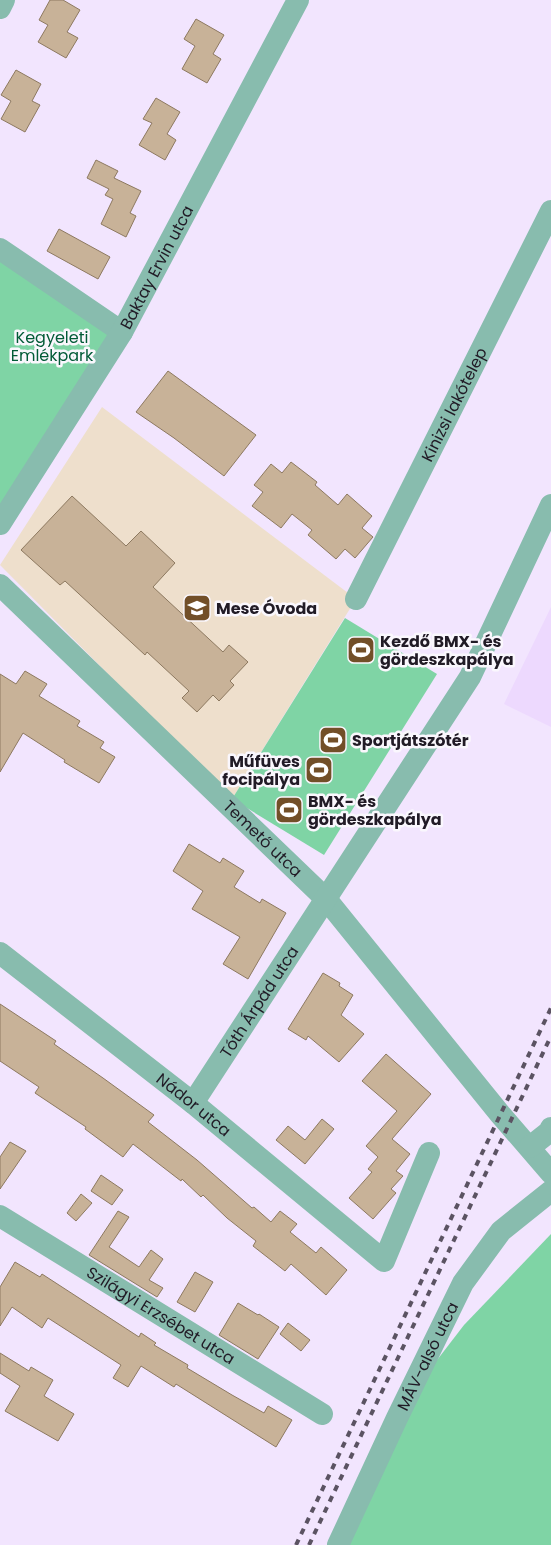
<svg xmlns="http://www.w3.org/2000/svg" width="551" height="1545" font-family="Poppins,sans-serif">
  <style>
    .built { fill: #edd9fe }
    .education { fill: #eedfcc }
    .green { fill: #7fd4a5 }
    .building { fill: #c8b298; stroke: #8d7960 }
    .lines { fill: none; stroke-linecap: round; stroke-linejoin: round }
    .minor { stroke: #88bcae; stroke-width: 22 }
    .rail { stroke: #5b5362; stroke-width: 4; stroke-dasharray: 6 6; stroke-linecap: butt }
    .labels { text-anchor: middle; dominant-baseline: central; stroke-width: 5; stroke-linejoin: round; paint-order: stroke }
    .street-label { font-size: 16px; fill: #211b26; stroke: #faf7fd }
    .park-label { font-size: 16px; fill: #025b37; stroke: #faf7fd }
    .poi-label { font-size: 16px; font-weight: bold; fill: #211b26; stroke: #faf7fd; text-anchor: start }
  </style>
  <rect width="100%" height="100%" fill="#f2e5fe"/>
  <path class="built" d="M551 607V727L504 704Z"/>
  <path class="education" d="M102 407 356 599 232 799 0 565Z"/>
  <g class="green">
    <path d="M0 249 122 332 0 523Z"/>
    <path d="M345 618 437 674 324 855 232 799Z"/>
    <path d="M551 1234V1545H338L394 1416 464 1325Z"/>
  </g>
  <g class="building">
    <path d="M50 0H63L80 10 67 32 78 38 66 58 38 42 48 25 39 20Z"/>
    <path d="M196 19 224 35 213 54 221 59 207 83 182 69 195 46 184 39Z"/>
    <path d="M16 70 41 84 32 101 40 105 25 132 1 119 11 101 1 95Z"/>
    <path d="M156 98 180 112 167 134 176 140 165 160 139 145 152 123 143 119Z"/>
    <path d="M96 160 118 171 114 178 141 191 130 213 136 216 126 237 101 224 113 199 105 195 109 189 87 178Z"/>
    <path d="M59 229 110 257 98 279 47 251Z"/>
    <path d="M168 371 256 435 224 476 174 438 136 412Z"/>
    <path d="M291 462 317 482 315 485 338 505 347 494 372 516 362 528 373 537 355 558 345 549 336 559 308 535 312 530 292 514 281 528 252 506 263 492 254 485 271 464 282 473Z"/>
    <path d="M72 496 126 546 141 531 175 563 153 587 223 652 229 645 248 662 230 681 234 685 219 701 213 695 197 712 182 698 189 691 147 652 145 655 65 581 60 585 21 550Z"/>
    <path d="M25 671 47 684 39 696 80 721 77 726 104 742 100 748 115 757 99 783 64 762 65 760 23 733 0 772V674L16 684Z"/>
    <path d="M189 844 220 863 223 858 244 871 234 887 260 903 262 899 286 913 248 979 223 964 240 937 192 909 203 891 173 871Z"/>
    <path d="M323 973 340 983 339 986 353 995 341 1015 364 1034 339 1062 308 1036 306 1040 288 1029Z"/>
    <path d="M0 1004 56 1041 54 1044 103 1078 154 1115 148 1122 197 1160 252 1208 254 1207 271 1222 280 1211 297 1224 290 1232 316 1253 321 1247 347 1270 326 1295 291 1264 285 1271 253 1246 256 1241 227 1218 203 1195 201 1197 182 1179 181 1181 133 1144 123 1157 85 1129 86 1127 35 1093 39 1087 0 1061Z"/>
    <path d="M386 1054 431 1094 392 1139 410 1154 396 1171 403 1176 391 1189 396 1193 373 1219 349 1198 372 1172 368 1169 378 1157 366 1146 397 1111 362 1081Z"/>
    <path d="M322 1119 334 1129 305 1164 276 1140 288 1126 305 1140Z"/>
    <path d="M10 1142 26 1151 0 1189V1157Z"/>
    <path d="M101 1175 123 1190 112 1205 91 1191Z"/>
    <path d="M81 1194 92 1203 76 1221 67 1213Z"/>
    <path d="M118 1211 129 1217 109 1247 139 1267 151 1250 163 1259 149 1280 163 1288 157 1297 89 1255Z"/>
    <path d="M15 1262 40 1277 42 1274 139 1337 141 1333 156 1343 154 1345 188 1365 187 1368 232 1395 264 1413 268 1406 292 1420 276 1447 176 1384 174 1387 141 1366 128 1387 113 1378 121 1365 48 1318 42 1328 12 1307 0 1326V1287Z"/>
    <path d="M195 1272 213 1282 195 1312 177 1302Z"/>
    <path d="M238 1303 258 1315 259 1314 279 1327 258 1359 219 1335Z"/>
    <path d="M288 1323 310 1340 301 1351 280 1334Z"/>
    <path d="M0 1353 29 1371 31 1367 53 1380 44 1396 74 1414 58 1441 5 1411 20 1386 0 1373Z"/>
  </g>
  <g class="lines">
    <g class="minor">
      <path d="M0 8 4 0"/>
      <path d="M0 249 122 332"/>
      <path id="s1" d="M0 524 122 332 298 0"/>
      <path id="s2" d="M0 585 326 899 500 1114 551 1173"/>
      <path id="s3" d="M356 599 551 211"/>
      <path id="s4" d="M0 953 193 1103 384 1261 429 1153"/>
      <path id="s5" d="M193 1103 470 677 551 505"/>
      <path d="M530 1147 549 1132 551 1128"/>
      <path id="s6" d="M0 1216 322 1414"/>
      <path id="s7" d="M338 1545 397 1418 463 1283 501 1231 551 1191"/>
    </g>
    <g class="rail">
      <path d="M296 1545 551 1008"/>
      <path d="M309 1545 551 1036"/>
    </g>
  </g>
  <defs>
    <symbol id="school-square" viewBox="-11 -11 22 22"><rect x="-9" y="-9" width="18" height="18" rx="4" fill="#724f28" stroke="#faf7fd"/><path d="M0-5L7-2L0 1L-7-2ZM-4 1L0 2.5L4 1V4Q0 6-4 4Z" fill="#fff"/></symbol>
    <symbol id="stadium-square" viewBox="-11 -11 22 22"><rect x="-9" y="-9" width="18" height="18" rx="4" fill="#724f28" stroke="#faf7fd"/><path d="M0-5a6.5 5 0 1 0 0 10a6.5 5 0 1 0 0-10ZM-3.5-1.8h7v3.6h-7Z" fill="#fff"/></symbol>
  </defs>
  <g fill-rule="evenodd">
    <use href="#school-square" x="181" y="592" width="32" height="32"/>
    <use href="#stadium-square" x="345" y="634" width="32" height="32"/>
    <use href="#stadium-square" x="317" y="724" width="32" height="32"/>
    <use href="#stadium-square" x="303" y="754" width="32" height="32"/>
    <use href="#stadium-square" x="273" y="794" width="32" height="32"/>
  </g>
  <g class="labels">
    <g class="street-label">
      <text stroke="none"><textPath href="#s1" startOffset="301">Baktay Ervin utca</textPath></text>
      <text stroke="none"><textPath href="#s3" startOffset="218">Kinizsi lakótelep</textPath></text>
      <text stroke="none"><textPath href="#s2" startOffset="365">Temető utca</textPath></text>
      <text stroke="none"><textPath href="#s5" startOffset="121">Tóth Árpád utca</textPath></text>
      <text stroke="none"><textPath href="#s4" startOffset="246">Nádor utca</textPath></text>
      <text stroke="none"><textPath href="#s6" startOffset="189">Szilágyi Erzsébet utca</textPath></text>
      <text stroke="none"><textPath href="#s7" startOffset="209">MÁV-alsó utca</textPath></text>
    </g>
    <g class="park-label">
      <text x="52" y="337">Kegyeleti<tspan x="52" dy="18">Emlékpark</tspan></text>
    </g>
    <g class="poi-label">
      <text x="216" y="608">Mese Óvoda</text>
      <text x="380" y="641">Kezdő BMX- és<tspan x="380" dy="18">gördeszkapálya</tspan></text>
      <text x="352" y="740">Sportjátszótér</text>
      <text x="300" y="761" text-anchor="end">Műfüves<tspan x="300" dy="18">focipálya</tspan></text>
      <text x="308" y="801">BMX- és<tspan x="308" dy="18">gördeszkapálya</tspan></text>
    </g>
  </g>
</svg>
